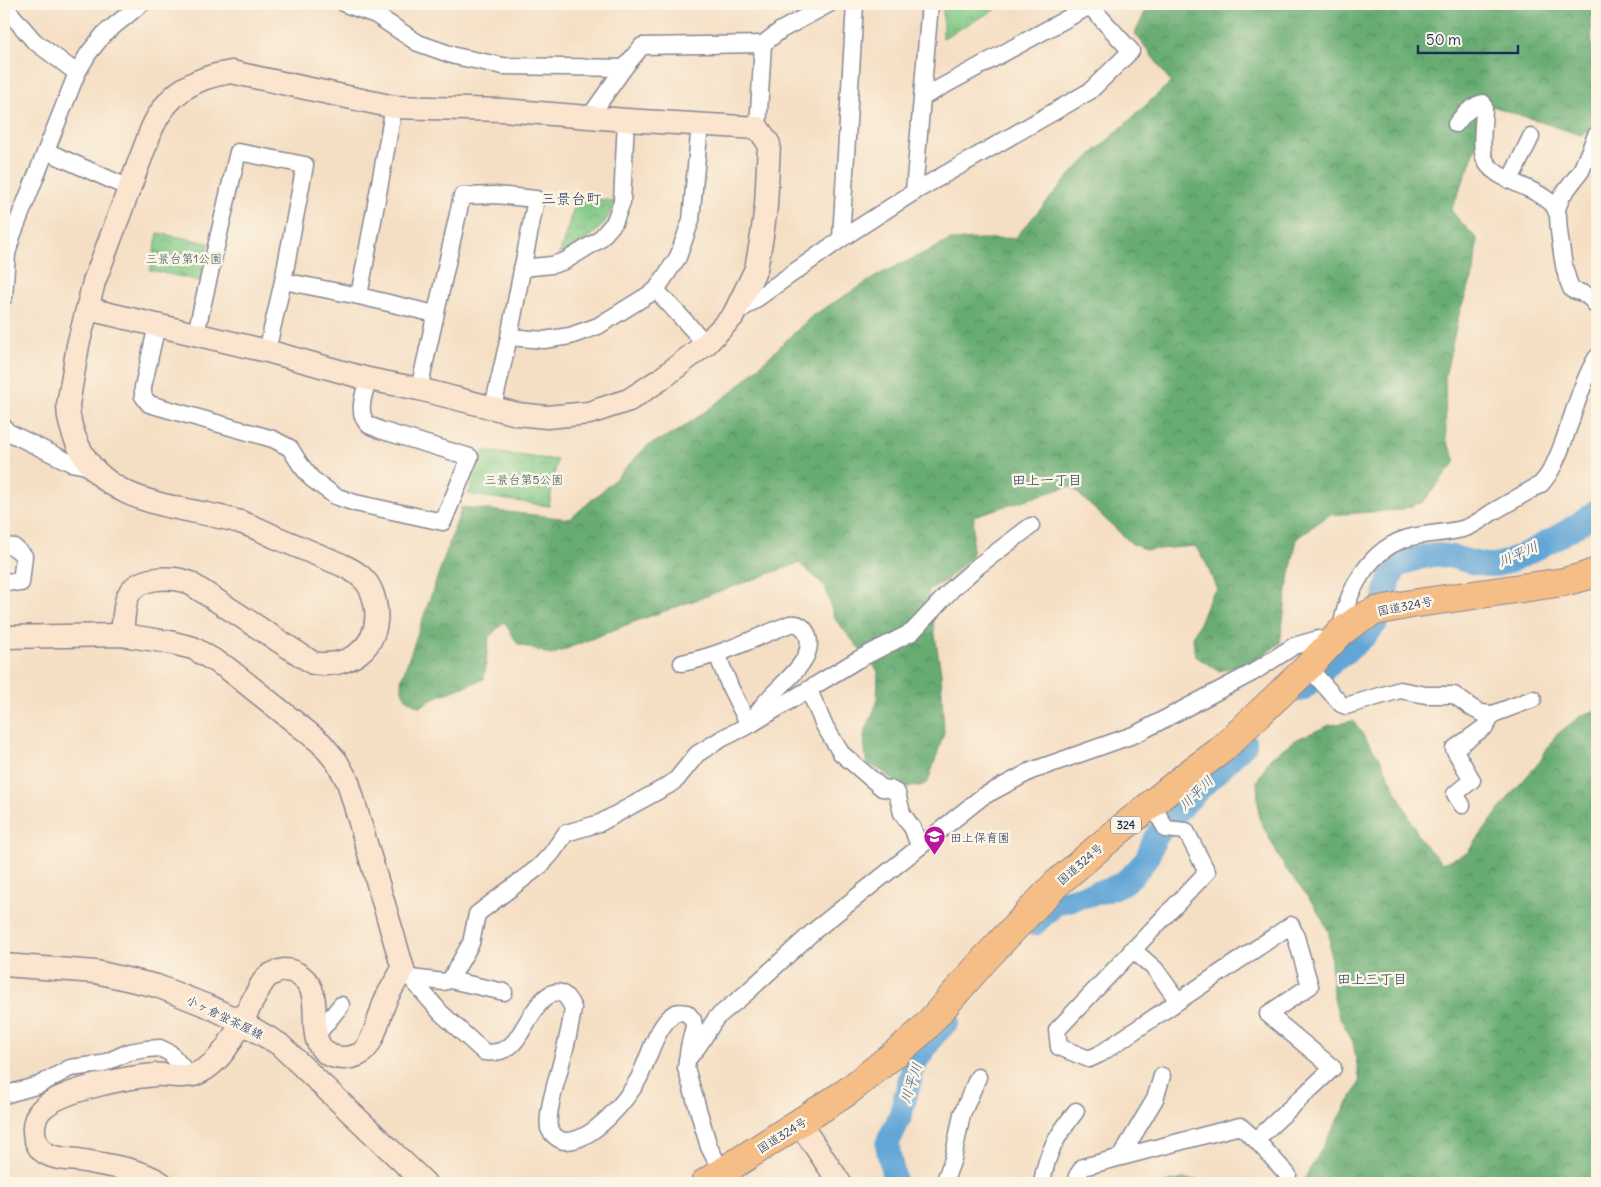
<svg xmlns="http://www.w3.org/2000/svg" width="1601" height="1187" font-family="Delius,'Klee One',sans-serif">
  <style>
    .forest { fill: url(#forest-crowns); stroke: #416e68 }
    .park { fill: url(#park-crowns); stroke: #4d7c71 }
    .lines { fill: none; stroke-linecap: round; stroke-linejoin: round }
    .river { stroke: #62a6d7; stroke-width: 24 }
    .street-casing { stroke: #888791; stroke-width: 19 }
    .secondary-casing { stroke: #888791; stroke-width: 25 }
    .highway-casing { stroke: #888791; stroke-width: 30 }
    .street { stroke: #fff; stroke-width: 16 }
    .secondary { stroke: #fbe5cf; stroke-width: 22 }
    .highway { stroke: #f6be87; stroke-width: 28 }
    .labels { text-anchor: middle; dominant-baseline: central; stroke-width: 5; stroke-linejoin: round; paint-order: stroke }
    .shield { fill: #fcf5e5; stroke: #5e6a86; stroke-width: 1 }
    .shield-label { font-size: 11px; font-weight: bold; fill: #1b2f5e }
    .park-label { font-size: 12px; fill: #395d69; stroke: #fcf5e5 }
    .street-label { font-size: 12px; fill: #1b2f5e; stroke: #fcf5e5 }
    .poi-label { font-size: 12px; fill: #1b2f5e; stroke: #fcf5e5; text-anchor: start }
    .neighbourhood-label { font-size: 14px; fill: #1b2f5e; stroke: #fcf5e5 }
    .water-label { font-size: 14px; font-style: italic; fill: #345988; stroke: #fcf5e5 }
    .quarter-label { font-size: 15px; fill: #1b2f5e; stroke: #fcf5e5 }
  </style>
  <defs>
    <pattern id="forest-crowns" width="20" height="18" patternUnits="userSpaceOnUse" patternTransform="scale(1.25)"><rect width="20" height="18" fill="#67ac72"/><path d="M2 6a3 3 0 1 1 6 0M12 15a3 3 0 1 1 6 0" fill="none" stroke="#548c61"/></pattern>
    <pattern id="park-crowns" width="20" height="18" patternUnits="userSpaceOnUse" patternTransform="scale(1.25)"><rect width="20" height="18" fill="#7fc884"/><path d="M2 6a3 3 0 1 1 6 0M12 15a3 3 0 1 1 6 0" fill="none" stroke="#67a36f"/></pattern>
  </defs>
  <rect width="100%" height="100%" fill="#fcf5e5"/>
  <filter id="ink" filterUnits="userSpaceOnUse"><feTurbulence type="fractalNoise" baseFrequency=".02" numOctaves="2"/><feDisplacementMap in="SourceGraphic" scale="10" xChannelSelector="R" yChannelSelector="G"/><feConvolveMatrix kernelMatrix="1 2 1 2 8 2 1 2 1" color-interpolation-filters="sRGB"/></filter>
  <filter id="wash" filterUnits="userSpaceOnUse"><feTurbulence type="fractalNoise" baseFrequency=".0096" numOctaves="4" result="noise"/><feDisplacementMap in="SourceGraphic" scale="20" xChannelSelector="R" yChannelSelector="G"/><feGaussianBlur stdDeviation="1.12" result="paint"/><feColorMatrix in="noise" values="0 0 0 0 0 0 0 0 0 0 0 0 0 0 0 0 0 1.4 0 .05"/><feComposite in="paint" operator="in"/></filter>
  <g filter="url(#wash)">
    <rect width="100%" height="100%" fill="#f5dfc4"/>
    <g class="forest">
      <path d="M1149 4H1597V8L1591 19 1592 56 1597 71V128L1581 135 1492 106C1477 140 1467 176 1451 210L1458 219 1477 239 1474 273 1460 310 1445 377 1446 439 1456 461 1423 502 1399 510 1329 515 1297 538 1288 584 1280 643 1253 662 1219 671 1195 656 1193 637 1211 595 1217 590 1206 563 1195 546 1147 550 1132 544 1070 486 974 516 972 556 947 580 928 590 941 673 944 733 928 782 920 786 902 788 882 771 866 763 864 735 877 703 878 671 834 618 825 586 799 563 631 623 551 655 518 644 504 622 489 637 484 679 434 698 420 707C406 700 402 697 401 681L462 507 570 519 611 483 647 446 681 429 732 392 812 316 880 274 951 240 1015 238 1073 172 1171 82 1135 33Z"/>
      <path d="M1597 710V1183H1302L1360 1082 1353 1042 1338 1014 1333 993 1329 932 1314 905 1285 868 1259 818 1257 781 1271 757 1295 740 1330 725 1353 721 1381 760 1421 841 1442 863 1467 853 1512 793 1537 765 1555 736 1582 715Z"/>
      <path d="M1183 1179 1231 1183H1164Z"/>
    </g>
    <g class="park">
      <path d="M943 4H1005L943 38Z"/>
      <path d="M577 197 614 201C608 229 583 243 559 255Z"/>
      <path d="M158 233 209 243 200 281 150 270Z"/>
      <path d="M484 451 557 460 549 506 468 494Z"/>
    </g>
    <g class="lines">
      <g class="river">
        <path d="M1301 690C1314 679 1326 667 1339 657 1352 647 1365 638 1375 624 1386 609 1384 575 1400 565 1408 560 1431 554 1440 555 1458 556 1475 566 1493 565 1514 564 1580 525 1597 511"/>
        <path d="M1034 924 1056 903 1108 890 1123 883 1136 872 1147 858 1155 838 1171 817 1245 744"/>
        <path d="M895 1183 887 1144 900 1117 914 1064 934 1035 948 1020"/>
      </g>
    </g>
  </g>
  <g filter="url(#ink)">
    <g class="lines">
      <defs>
        <g id="street">
          <path d="M345 4 376 15 418 43 455 56 503 66 624 68"/>
          <path d="M4 6 34 41 77 73"/>
          <path d="M590 116 624 68 642 46 763 44"/>
          <path d="M1456 124C1463 115 1472 105 1483 103L1484 107C1484 123 1480 142 1484 157 1491 183 1545 186 1557 211 1559 217 1558 225 1559 231 1562 251 1563 272 1572 290 1585 293 1590 296 1597 307"/>
          <path d="M758 128 763 44 781 30 829 4"/>
          <path d="M46 151 129 188"/>
          <path d="M1510 180 1531 137"/>
          <path d="M914 192 930 4"/>
          <path d="M1556 211 1562 196 1581 171 1596 135"/>
          <path d="M841 239 855 4"/>
          <path d="M522 268 552 265 565 261 599 240 614 223 622 202 626 120"/>
          <path d="M283 281 359 296 435 314"/>
          <path d="M656 290 706 344"/>
          <path d="M359 296 394 107"/>
          <path d="M4 297 7 254 12 236 77 73 88 54 104 34 141 4"/>
          <path d="M735 314 841 239 914 192 1090 91 1131 51 1090 6 923 97"/>
          <path d="M157 325 143 387V396L149 404 273 439 290 448 300 464 312 479 335 496 355 503 443 522 470 457 380 430C377 428 372 427 369 425 355 414 365 392 368 379"/>
          <path d="M196 333 238 152 305 165 283 281 267 351"/>
          <path d="M509 337 544 340 570 336 598 326 656 290 678 257 691 220 700 124"/>
          <path d="M419 389 462 196 496 195 536 199 509 337 493 407"/>
          <path d="M4 427 6 431 71 463 91 467"/>
          <path d="M4 546 14 547 24 556 21 583 4 581"/>
          <path d="M1341 632C1345 593 1370 546 1412 537 1427 533 1455 533 1468 527 1476 524 1484 518 1491 513 1508 503 1524 494 1541 484 1552 472 1557 458 1563 443 1573 416 1582 381 1597 357"/>
          <path d="M717 654 730 687 749 725"/>
          <path d="M1308 667 1341 704 1346 706 1400 690 1426 695H1454L1472 708 1481 713 1493 714 1533 699"/>
          <path d="M809 690 824 725 841 753 882 788 890 789 897 793 902 813 913 829 919 846"/>
          <path d="M753 723 857 660 912 632 954 587 978 566 1031 526"/>
          <path d="M1152 804 1166 829 1186 831 1207 872 1057 1030 1059 1047 1089 1059 1100 1054 1291 925 1296 937 1310 986 1268 1014 1333 1068 1256 1140 1288 1175"/>
          <path d="M1462 805 1455 794 1472 780 1454 749 1486 726 1493 714"/>
          <path d="M1132 949 1155 969 1178 1001"/>
          <path d="M403 969 441 1013 484 1052C495 1054 507 1051 515 1041 524 1031 545 980 564 995 568 998 571 1004 573 1008 570 1034 562 1060 555 1086 552 1098 547 1115 549 1128 551 1134 559 1141 566 1141 593 1141 627 1100 639 1078 649 1058 654 1033 670 1017 675 1011 680 1012 687 1013L693 1020 694 1026 689 1047 686 1068 709 1147 722 1172"/>
          <path d="M411 978 444 982 450 980 471 943 477 914 540 866 551 854 566 833 600 823 669 785 677 779 697 754 723 738 753 723C760 693 823 665 806 632 802 625 797 623 790 624 754 638 720 656 682 663"/>
          <path d="M450 980 504 992"/>
          <path d="M316 1036 341 1005"/>
          <path d="M687 1060 699 1045 716 1018 744 995 814 931 982 797 1031 771 1136 734 1252 673 1294 646 1318 639 1328 646"/>
          <path d="M4 1095 39 1085 70 1068 102 1064 129 1052 147 1049 160 1048 170 1053 190 1076"/>
          <path d="M1121 1156 1155 1099 1162 1076"/>
          <path d="M944 1183 953 1159 962 1114 978 1077"/>
          <path d="M1042 1183C1047 1151 1057 1136 1076 1111"/>
          <path d="M1075 1183 1077 1176 1083 1167 1240 1126 1256 1140"/>
        </g>
        <g id="secondary">
          <path d="M88 309 267 351 368 379 419 389 517 414 547 417 589 413 629 400 661 379 706 344 733 316 756 269 762 236 766 206 769 144 758 128 626 120 502 110 394 107 231 72C193 78 168 93 152 128L94 282 78 345 68 405C68 420 72 432 78 445 107 509 186 505 243 523 254 527 265 532 275 537 297 546 320 556 342 565 352 570 360 574 367 583 372 590 375 601 376 609 380 647 349 669 313 663L188 582C171 576 137 576 128 596 124 603 123 626 122 635"/>
          <path d="M4 637 122 635 169 642 193 648 227 668 321 743 337 762 348 782 403 969C397 979 391 989 386 999 379 1014 374 1048 358 1055 350 1058 340 1059 332 1056 300 1043 328 997 302 977 297 973 291 970 284 970 279 971 271 974 267 977 261 983 257 993 253 1000 239 1026 224 1065 193 1075 182 1078 167 1074 155 1075 129 1077 59 1090 41 1110 37 1114 34 1122 34 1127 33 1136 37 1148 45 1153 55 1159 68 1159 78 1160 106 1165 137 1168 161 1183"/>
          <path d="M4 965 96 972 157 986 210 1007 241 1022 279 1044 425 1183"/>
          <path d="M800 1124 840 1183"/>
        </g>
        <path id="highway" d="M705 1183 847 1092 907 1044 923 1030 984 960 1056 884 1116 833 1191 772 1220 751 1308 667 1341 632 1356 621 1375 611 1411 604 1563 582 1583 577 1597 572"/>
      </defs>
      <use href="#street" class="street-casing"/>
      <use href="#secondary" class="secondary-casing"/>
      <use href="#highway" class="highway-casing"/>
      <use href="#street" class="street"/>
      <use href="#secondary" class="secondary"/>
      <use href="#highway" class="highway"/>
    </g>
  </g>
  <defs>
    <symbol id="school-pin" viewBox="-11 -11 22 30"><path d="M0 17L-7.5 6A9.5 9.5 0 1 1 7.5 6Z" fill="#b5179e" stroke="#fcf5e5"/><path d="M0-5L7-2L0 1L-7-2ZM-4 1L0 2.5L4 1V4Q0 6-4 4Z" fill="#fff"/></symbol>
  </defs>
  <g fill-rule="evenodd">
    <use href="#school-pin" x="922" y="824" width="25" height="34"/>
  </g>
  <g class="labels">
    <rect class="shield" x="1111" y="816.5" width="30" height="17" rx="4"/>
    <g class="shield-label">
      <text x="1126" y="825">324</text>
    </g>
    <g class="park-label">
      <text x="184" y="258">三景台第1公園</text>
      <text x="524" y="479">三景台第5公園</text>
    </g>
    <g class="street-label">
      <text transform="translate(1405 606) rotate(-11)">国道324号</text>
      <text transform="translate(1080 864) rotate(-41)">国道324号</text>
      <text transform="translate(225 1017) rotate(26)">小ヶ倉蛍茶屋線</text>
      <text transform="translate(782 1135) rotate(-32)">国道324号</text>
    </g>
    <g class="poi-label">
      <text x="950" y="837">田上保育園</text>
    </g>
    <g class="neighbourhood-label">
      <text x="1047" y="480">田上一丁目</text>
      <text x="1372" y="979">田上三丁目</text>
    </g>
    <g class="water-label">
      <text transform="translate(1518 554) rotate(-24)">川平川</text>
      <text transform="translate(1196 793) rotate(-45)">川平川</text>
      <text transform="translate(911 1083) rotate(-72)">川平川</text>
    </g>
    <g class="quarter-label">
      <text x="571" y="198">三景台町</text>
    </g>
  </g>
  <rect width="1601" height="1187" fill="none" stroke="#fcf5e5" stroke-width="20"/>
  <path d="M1418 45v8h100v-8" fill="none" stroke="#1b2f5e" stroke-width="2.5"/>
  <text x="1426" y="45" font-size="15" fill="#1b2f5e" stroke="#fcf5e5" stroke-width="4" paint-order="stroke">50 m</text>
</svg>
